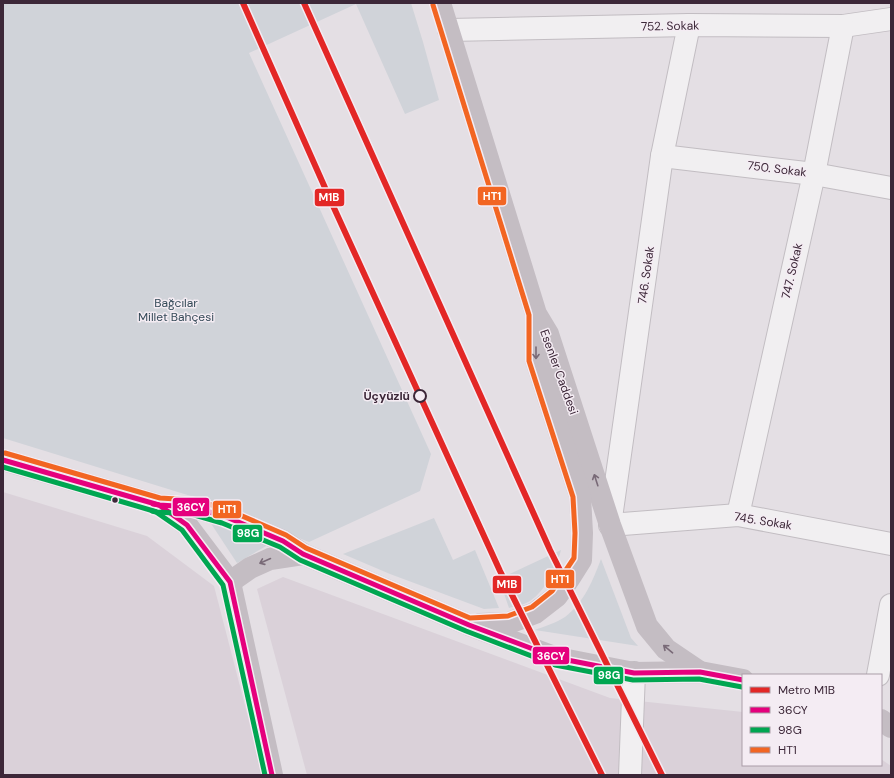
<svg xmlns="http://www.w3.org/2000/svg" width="894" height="778" font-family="'DM Sans',sans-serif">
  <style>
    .built { fill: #dad1d9 }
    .green { fill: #d0d3d9 }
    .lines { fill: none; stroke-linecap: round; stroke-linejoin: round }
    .street-casing { stroke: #c2bdc2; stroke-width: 24 }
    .street { stroke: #f1eff1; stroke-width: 22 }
    .secondary { stroke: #c4bdc3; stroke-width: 22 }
    .bus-1-casing { stroke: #f4ecf3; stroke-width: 8 }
    .bus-2-casing { stroke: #f4ecf3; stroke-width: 8 }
    .bus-3-casing { stroke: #f4ecf3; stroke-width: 8 }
    .bus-1 { stroke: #e5007d; stroke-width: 5 }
    .bus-2 { stroke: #00a651; stroke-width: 5 }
    .bus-3 { stroke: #f26522; stroke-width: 5 }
    .metro-1-casing { stroke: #f4ecf3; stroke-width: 9 }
    .metro-1 { stroke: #e32726; stroke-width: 6 }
    .oneway { stroke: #796a77 }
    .stop-dot { fill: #f4ecf3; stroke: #3c2738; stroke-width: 2 }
    .bus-dot { fill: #3c2738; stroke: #f4ecf3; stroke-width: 1.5 }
    .labels { text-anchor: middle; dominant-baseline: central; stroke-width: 3; stroke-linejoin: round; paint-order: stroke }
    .street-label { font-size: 12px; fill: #3c2738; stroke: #f4ecf3 }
    .park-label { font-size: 12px; fill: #354a58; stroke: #f4ecf3 }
    .stop-label { font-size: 12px; font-weight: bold; fill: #3c2738; stroke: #f4ecf3; text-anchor: end }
    .line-badge { stroke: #f4ecf3; stroke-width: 1.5 }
    .badge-label { font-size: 11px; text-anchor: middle; font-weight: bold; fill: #fff }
  </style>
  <rect width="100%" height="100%" fill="#e4dfe4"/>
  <g class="built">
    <path d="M3 492 147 536 214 586 263 775H3Z"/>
    <path d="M283 577 610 698 743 712V765H881V759L891 766V775H307L257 589Z"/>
  </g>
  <g class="green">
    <path d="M3 3H411L423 42 439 100 405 114 356 4 249 53 431 454 420 491 309 542 194 497 3 438Z"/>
    <path d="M206 516 273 542 237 563Z"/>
    <path d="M434 518 453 560 475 550 499 608 484 609 390 574 343 554Z"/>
    <path d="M561 550C556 568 546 590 530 601 524 605 515 606 509 608L499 579Z"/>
    <path d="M601 559 631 638 638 646 535 630C545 626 556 623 565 617 584 603 593 580 601 559Z"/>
  </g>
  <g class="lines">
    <defs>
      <g id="street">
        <path d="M689 25 662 156 610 525 738 515 891 544"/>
        <path d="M449 30 689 25 843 26 891 19"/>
        <path d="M662 156 814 174 891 188"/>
        <path d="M738 515 814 174 843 26"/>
        <path d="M878 675 891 605"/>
        <path d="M630 775 634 673"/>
      </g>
    </defs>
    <use href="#street" class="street-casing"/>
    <use href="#street" class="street"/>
    <g class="secondary">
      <path d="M440 3 536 314 548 334 610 525 647 626 666 649 700 672"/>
      <path d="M3 460 159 505 192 507 224 516 283 541 303 554 469 625 557 658 634 673 700 672 743 680"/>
      <path d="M159 505 187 525 230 582 272 775"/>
      <path d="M230 582 250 568 270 559 303 554"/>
      <path d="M480 624 509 623 535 613 557 596 569 579 581 560 582 533 580 496 536 360V316"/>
      <path d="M881 720 891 727"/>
    </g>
    <defs>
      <g id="bus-1">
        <path d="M3 460 159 505 192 507 224 516 283 541 303 554 469 625 557 658 634 673 700 672 743 680"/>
        <path d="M153 504 159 505 187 525 230 582 272 775"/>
      </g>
      <g id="bus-2">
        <path d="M3 467 157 512 191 514 222 523 280 547 300 560 466 631 555 665 633 680 699 679 742 687"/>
        <path d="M152 511 156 512 182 530 223 585 265 775"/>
      </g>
      <path id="bus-3" d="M5 453 160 498 193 500 226 509 286 535 306 548 470 618 508 616 532 607 552 591 574 558 575 533 573 497 529 361V315L433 5"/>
    </defs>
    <use href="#bus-1" class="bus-1-casing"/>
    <use href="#bus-2" class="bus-2-casing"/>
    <use href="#bus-3" class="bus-3-casing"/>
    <use href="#bus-1" class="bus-1"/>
    <use href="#bus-2" class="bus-2"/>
    <use href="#bus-3" class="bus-3"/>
    <defs>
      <g id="metro-1">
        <path d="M243 3 334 208 500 571 602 775"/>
        <path d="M304 3 550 550 662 775"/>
      </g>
    </defs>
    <use href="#metro-1" class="metro-1-casing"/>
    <use href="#metro-1" class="metro-1"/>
  </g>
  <defs><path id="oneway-shaft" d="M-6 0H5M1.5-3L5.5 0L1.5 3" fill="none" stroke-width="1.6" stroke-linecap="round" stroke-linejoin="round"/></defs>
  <g class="oneway">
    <use href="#oneway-shaft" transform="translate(536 353) rotate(90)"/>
    <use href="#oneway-shaft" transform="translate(596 480) rotate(-108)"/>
    <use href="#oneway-shaft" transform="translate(265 561) rotate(156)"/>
    <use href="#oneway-shaft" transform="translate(668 649) rotate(-140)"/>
  </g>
  <circle class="stop-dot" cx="420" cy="396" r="6"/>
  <circle class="bus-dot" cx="115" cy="500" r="3.5"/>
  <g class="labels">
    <g class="street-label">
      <text transform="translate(670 26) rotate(-1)">752. Sokak</text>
      <text transform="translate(777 169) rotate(7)">750. Sokak</text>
      <text transform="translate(792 271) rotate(-77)">747. Sokak</text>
      <text transform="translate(646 275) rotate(-82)">746. Sokak</text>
      <text transform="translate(559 372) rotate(70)">Esenler Caddesi</text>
      <text transform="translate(763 521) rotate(9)">745. Sokak</text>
    </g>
    <g class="park-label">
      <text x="176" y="303">Bağcılar<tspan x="176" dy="14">Millet Bahçesi</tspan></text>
    </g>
    <g class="stop-label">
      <text x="410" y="396">Üçyüzlü</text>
    </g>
  </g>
  <g class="line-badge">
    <rect x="477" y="186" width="30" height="20" rx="4" fill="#f26522"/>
    <rect x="314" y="188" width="31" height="19" rx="4" fill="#e32726"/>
    <rect x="172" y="497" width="38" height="20" rx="4" fill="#e5007d"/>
    <rect x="212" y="500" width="30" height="19" rx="4" fill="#f26522"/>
    <rect x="232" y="524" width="31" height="19" rx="4" fill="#00a651"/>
    <rect x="545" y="569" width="30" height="20" rx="4" fill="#f26522"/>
    <rect x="492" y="575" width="30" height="19" rx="4" fill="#e32726"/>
    <rect x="532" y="646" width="38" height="19" rx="4" fill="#e5007d"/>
    <rect x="593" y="666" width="31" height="19" rx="4" fill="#00a651"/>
  </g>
  <g class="badge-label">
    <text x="492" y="200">HT1</text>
    <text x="329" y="201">M1B</text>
    <text x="191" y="511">36CY</text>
    <text x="227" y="513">HT1</text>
    <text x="248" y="537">98G</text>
    <text x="560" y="583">HT1</text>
    <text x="507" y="588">M1B</text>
    <text x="551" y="660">36CY</text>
    <text x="609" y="679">98G</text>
  </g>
  <rect width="894" height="778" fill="none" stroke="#3c2738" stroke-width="8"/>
  <rect x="742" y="674" width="140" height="92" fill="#f4ecf3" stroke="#aa9da8"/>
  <rect x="750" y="687" width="20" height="6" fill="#e32726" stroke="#aa9da8"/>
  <text x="778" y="694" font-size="12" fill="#3c2738">Metro M1B</text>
  <rect x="750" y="707" width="20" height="6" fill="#e5007d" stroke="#aa9da8"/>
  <text x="778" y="714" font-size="12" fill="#3c2738">36CY</text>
  <rect x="750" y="727" width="20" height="6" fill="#00a651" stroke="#aa9da8"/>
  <text x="778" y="734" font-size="12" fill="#3c2738">98G</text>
  <rect x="750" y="747" width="20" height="6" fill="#f26522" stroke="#aa9da8"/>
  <text x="778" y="754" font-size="12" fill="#3c2738">HT1</text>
</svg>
